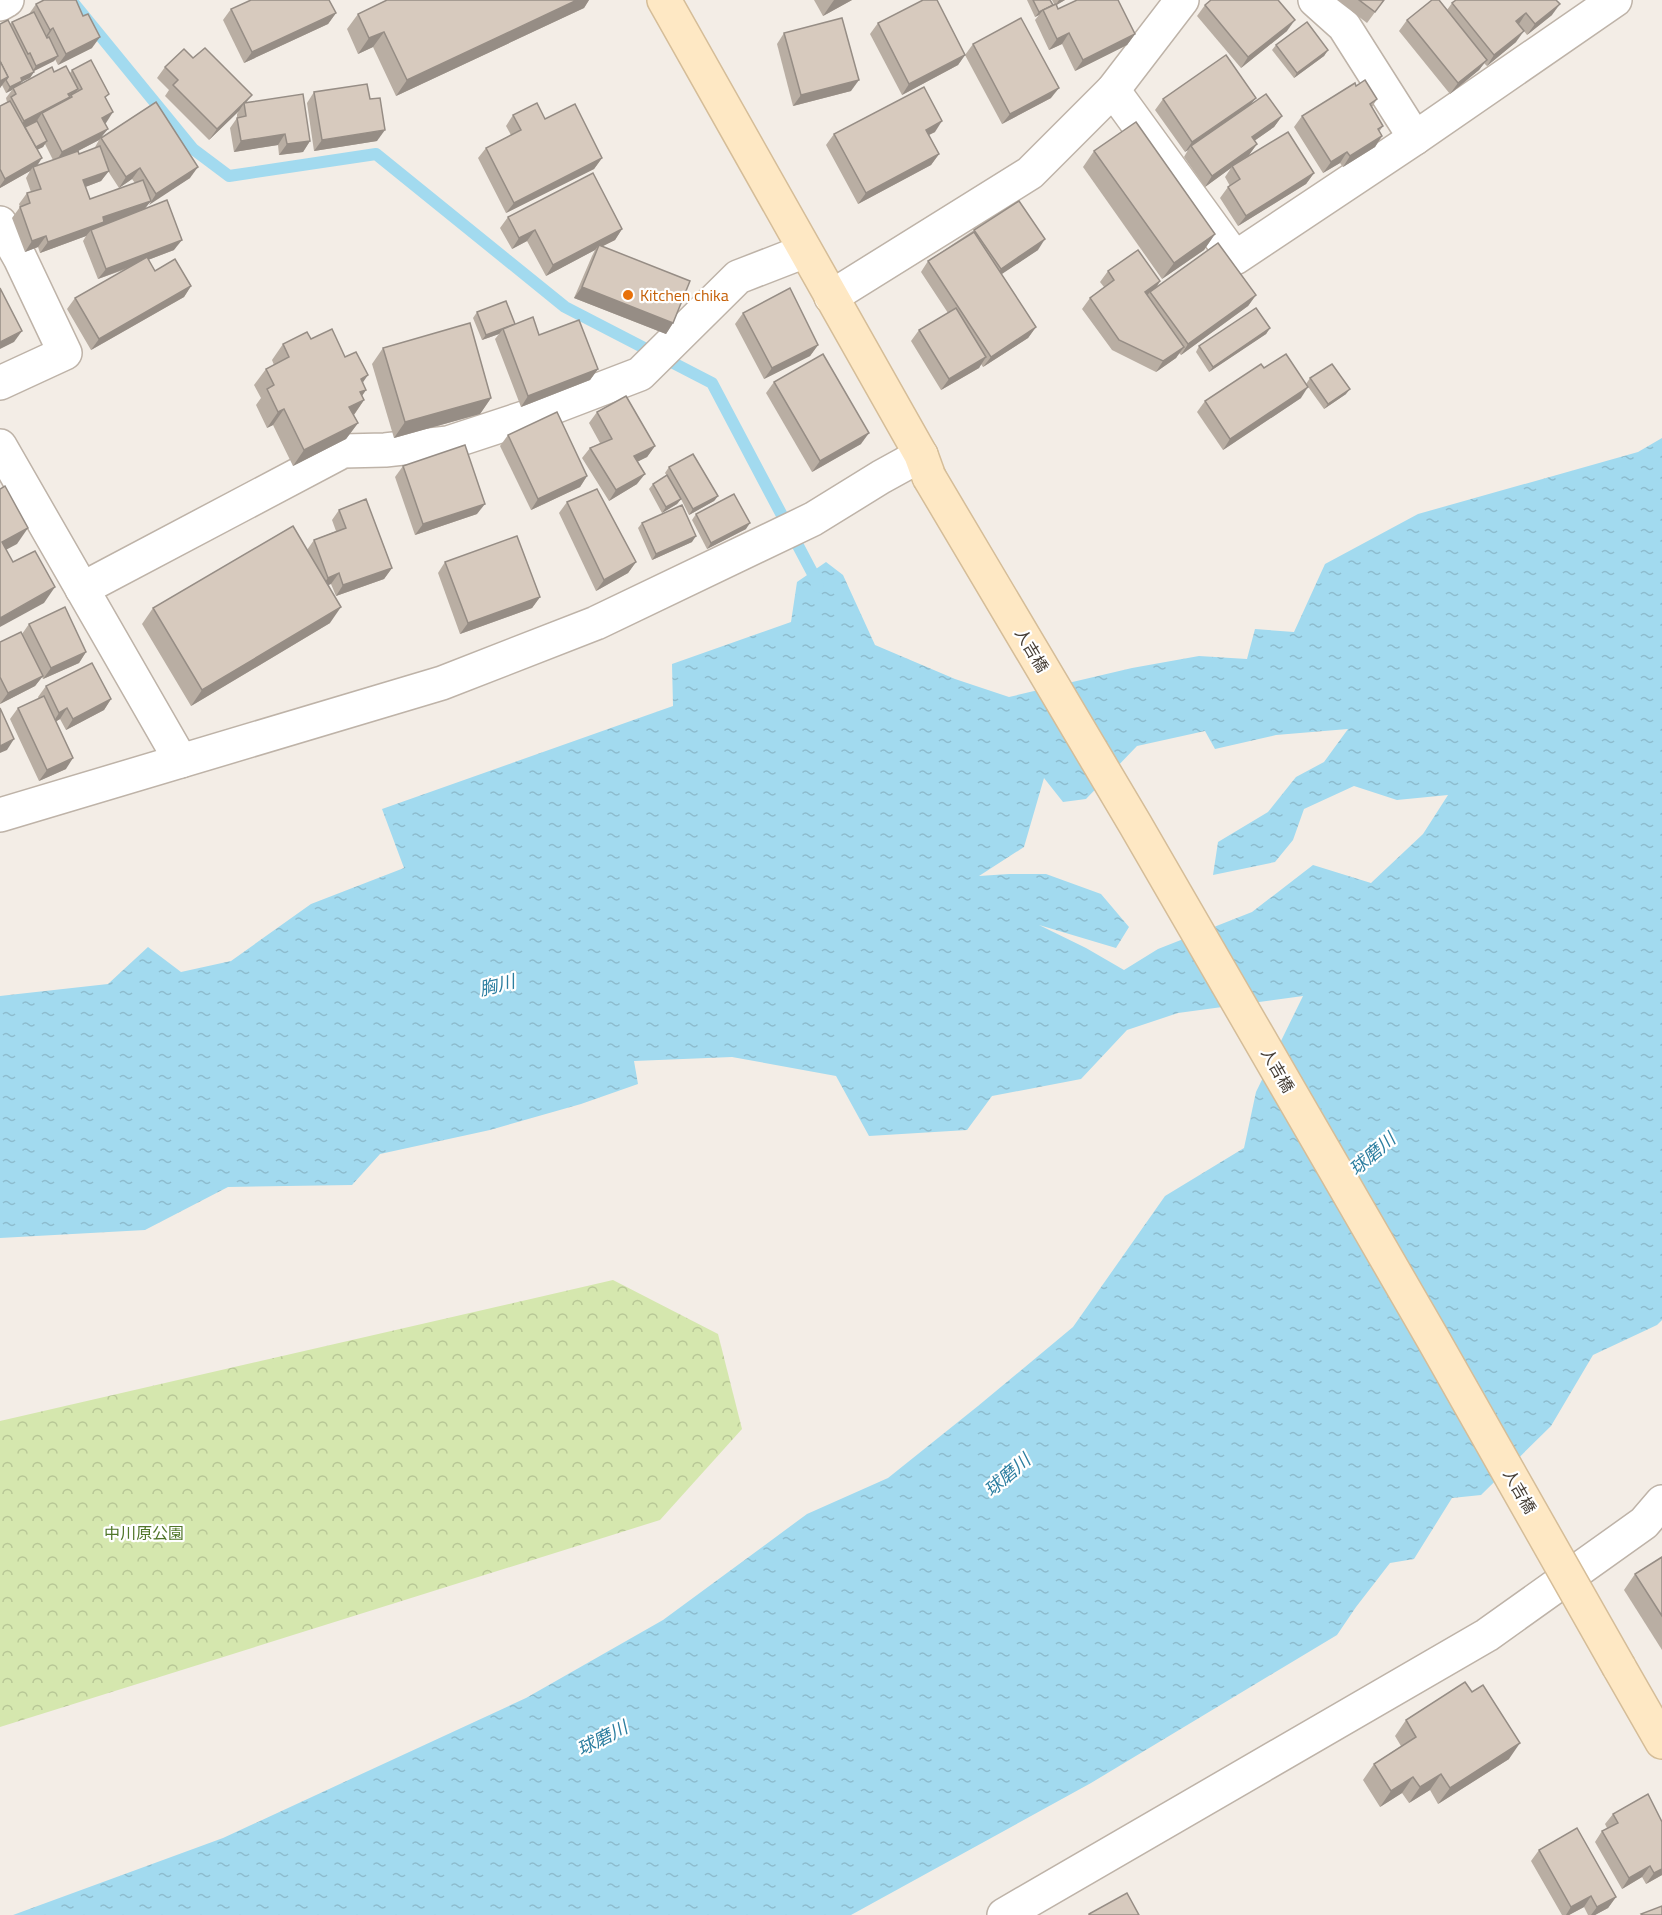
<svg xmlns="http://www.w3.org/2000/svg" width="1662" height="1915" font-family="'Titillium Web','Noto Sans JP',sans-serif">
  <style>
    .park { fill: url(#park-crowns) }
    .water { fill: url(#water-ripples); fill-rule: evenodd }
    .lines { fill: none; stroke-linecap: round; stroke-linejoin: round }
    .stream { stroke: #a2daef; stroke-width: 12 }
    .street-casing { stroke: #beb3a8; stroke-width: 36 }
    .secondary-casing { stroke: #d5bd98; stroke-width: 36 }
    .street { stroke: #fff; stroke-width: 33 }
    .secondary { stroke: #fee8c4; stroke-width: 33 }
    .secondary-bridge-casing { stroke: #d5bd98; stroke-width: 36; stroke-linecap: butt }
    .secondary-bridge { stroke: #fee8c4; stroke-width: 33 }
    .wall { fill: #b9aea3; fill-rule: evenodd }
    .shaded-wall { fill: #968d85 }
    .building { fill: #d7cabe; stroke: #968d85; stroke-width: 1.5 }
    .food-dot { fill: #e8710a; stroke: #fff; stroke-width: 2 }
    .labels { text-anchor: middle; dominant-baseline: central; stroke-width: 4.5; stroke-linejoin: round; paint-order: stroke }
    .food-label { font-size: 16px; fill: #c56008; stroke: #fff; text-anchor: start }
    .street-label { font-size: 16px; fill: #453d35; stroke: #fff }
    .park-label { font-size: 16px; fill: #507629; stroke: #fff }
    .water-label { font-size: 18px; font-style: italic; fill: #2c7ea0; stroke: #fff }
  </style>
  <defs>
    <pattern id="park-crowns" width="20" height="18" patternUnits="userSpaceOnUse" patternTransform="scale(1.5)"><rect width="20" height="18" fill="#d5e7ae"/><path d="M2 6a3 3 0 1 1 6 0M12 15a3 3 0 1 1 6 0" fill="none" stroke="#b8c796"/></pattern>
    <pattern id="water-ripples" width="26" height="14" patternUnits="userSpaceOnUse" patternTransform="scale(1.5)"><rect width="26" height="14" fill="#a2daef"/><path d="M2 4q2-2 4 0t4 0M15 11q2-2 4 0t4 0" fill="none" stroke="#8dbcce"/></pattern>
  </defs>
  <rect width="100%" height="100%" fill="#f3ede6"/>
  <path class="park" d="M613 1280 718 1334 742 1429 660 1520 0 1727V1421Z"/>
  <path class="water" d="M1662 438V1320L1657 1325 1593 1355 1551 1426 1481 1495 1452 1498 1414 1559 1390 1563 1356 1607 1337 1635 1091 1783 851 1915H13L223 1838 526 1698 663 1620 807 1514 888 1478 978 1406 1073 1327 1165 1196 1244 1148 1256 1092 1303 996 1178 1013 1127 1030 1081 1079 992 1096 967 1130 869 1136 836 1076 732 1057 634 1061 638 1084 581 1104 490 1130 380 1154 352 1185 228 1187 145 1230 0 1238V996L108 984 148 947 181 972 231 961 311 904 404 868 382 809 673 706 672 664 791 622 797 582 826 562 843 575 875 645 955 679 1009 697 1132 668 1199 656 1247 659 1255 629 1294 632 1325 564 1418 514 1638 452ZM1348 729 1324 762 1296 777 1268 812 1218 842 1213 875 1275 862 1293 840 1304 809 1354 786 1397 800 1448 795 1423 834 1371 883 1313 865 1252 912 1158 949 1124 970 1086 948 1039 925 1116 948 1129 927 1101 894 1046 874H1009L979 876 1024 847 1044 778 1063 802 1086 799 1137 746 1205 731 1215 749 1276 735Z"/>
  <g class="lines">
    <path class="stream" d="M71 0 193 149 229 176 376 154 565 307 712 383 813 574 818 587"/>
    <defs>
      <g id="street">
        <path d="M1315 0 1344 26 1415 138"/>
        <path d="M0 4 7 0"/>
        <path d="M1113 90 1235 258 1415 138 1615 0"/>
        <path d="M0 223 20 258 65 353 0 383"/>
        <path d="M831 297 1030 173 1113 90 1182 0"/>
        <path d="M0 446 181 761"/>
        <path d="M82 589 343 451 385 450 448 443 533 415 640 374 738 277 805 251"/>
        <path d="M0 815 442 683 596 623 813 519 881 477 921 455"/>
        <path d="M1004 1915 1487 1635 1644 1523 1662 1502"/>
      </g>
      <g id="secondary">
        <path d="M664 0 921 455 929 477"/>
        <path d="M1619 1667 1662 1742"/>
      </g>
    </defs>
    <use href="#street" class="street-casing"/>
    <use href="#secondary" class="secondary-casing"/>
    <use href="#street" class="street"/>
    <use href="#secondary" class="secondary"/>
    <defs>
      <path id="secondary-bridge" d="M929 477 1135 824 1433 1339 1619 1667"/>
    </defs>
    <use href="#secondary-bridge" class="secondary-bridge-casing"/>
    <use href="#secondary-bridge" class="secondary-bridge"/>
  </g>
  <g class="wall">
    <path d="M387 0H589L584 8 396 96 373 47 358 54 347 29 358 14Z"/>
    <path d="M814 0H852L823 16Z"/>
    <path d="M1027 0H1050L1052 5 1054 4 1052 0H1065L1056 5 1058 9 1135 34 1127 45 1075 71 1062 44 1049 50 1035 20 1039 15 1035 17Z"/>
    <path d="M1337 0H1384L1367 23Z"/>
    <path d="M1452 3 1552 15 1527 35 1519 24 1516 42 1487 66 1484 63 1479 70 1450 94 1399 31 1407 20 1447 10Z"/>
    <path d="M36 4 92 48 58 65 55 59 54 61 34 71 30 78 22 81 21 84 54 72 70 73 72 70 106 98 105 123 102 137 190 178 148 204 145 208 174 250 148 260 155 271 191 286 184 297 91 350 67 309 75 298 129 268 98 279 83 241 86 236 40 253 38 247 25 252 12 218 20 207 19 204 27 193 31 192 26 178 30 171 0 188V106L7 102 6 98 12 90 6 93 2 85 0 88V24H10L12 22 29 14ZM99 140 94 149 79 154 78 151ZM45 144 53 160 37 166V150L43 147ZM108 171 119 188 132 179 135 183 90 199 85 187 101 181Z"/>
    <path d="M1205 5 1287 31 1241 68 1197 16Z"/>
    <path d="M231 9 336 13 328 24 244 63 223 20Z"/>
    <path d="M878 23 965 55 958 65 902 95 870 34Z"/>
    <path d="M784 33 851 91 793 106 777 44Z"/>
    <path d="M973 44 1051 98 1002 124 965 55Z"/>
    <path d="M1276 45 1328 50 1324 56 1294 78 1272 50Z"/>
    <path d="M193 58 246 103 310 141 303 152 279 155 278 145 234 152 230 128 237 118V114L239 111 209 140 165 96 169 90 157 78 165 67Z"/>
    <path d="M1356 86 1377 99 1372 107 1383 126 1379 132 1382 136 1375 147 1343 167 1340 163 1323 173 1294 127 1302 116Z"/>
    <path d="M314 92 370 99 377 141 314 151 307 103Z"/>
    <path d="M1163 99 1251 104 1282 116 1274 127 1254 141 1257 144 1249 155 1314 173 1306 184 1238 226 1220 198 1228 187 1230 186 1225 177 1231 168 1205 187 1184 157 1188 150 1185 152 1155 110Z"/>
    <path d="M513 115 545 119 602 158 594 169 506 213 478 158 486 148 511 135 506 126Z"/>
    <path d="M935 132 929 135 939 154 931 165 858 204 826 145 834 134Z"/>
    <path d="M1094 151 1215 234 1204 250 1162 279 1083 167Z"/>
    <path d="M508 217 622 229 615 240 603 246 673 323 666 334 574 298 592 256 595 250 546 276 527 241 512 249 500 228Z"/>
    <path d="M974 230 1038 250 1001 274 1036 327 1028 338 983 367 981 364 979 368 941 390 911 341 919 330 948 313 921 272 928 261Z"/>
    <path d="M1108 271 1160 281 1157 287 1256 295 1248 306 1181 355 1179 353 1176 358 1156 372 1112 350 1082 309 1090 298 1104 287 1100 282Z"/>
    <path d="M477 312 515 324 539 335 598 369 590 380 521 407 495 339 499 334 482 340 473 318Z"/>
    <path d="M743 313 818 345 810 356 764 379 735 324Z"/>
    <path d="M1270 328 1266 334 1209 372 1196 352 1199 346Z"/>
    <path d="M311 339 345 357 366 390 362 396 364 400 354 415 358 423 346 439 293 466 273 425 267 428 256 405 261 398 254 385 266 369 274 365 272 360 283 344Z"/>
    <path d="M383 348 491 398 480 414 394 438 372 364Z"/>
    <path d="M1264 368 1301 398 1223 450 1197 412 1205 401Z"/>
    <path d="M1310 378 1346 394 1324 409 1306 384Z"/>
    <path d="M774 382 861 444 812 472 766 393Z"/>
    <path d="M597 412 655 446 647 457 637 462V484L609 501 582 458 590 448 600 443 589 423Z"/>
    <path d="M508 435 587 476 580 487 531 510 500 446Z"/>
    <path d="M403 466 477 514 415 535 395 477Z"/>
    <path d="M669 467 718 496 714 501 689 515 681 499 677 504 662 513 649 489 653 484 667 476 665 473Z"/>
    <path d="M567 502 636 562 628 573 596 591 559 513Z"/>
    <path d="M339 510 392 568 384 579 336 596 331 584 328 585 330 623 191 706 142 624 153 608 307 550 314 540 336 531 332 520Z"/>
    <path d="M696 514 746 529 707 549 692 520Z"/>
    <path d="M642 523 692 542 652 560 638 528Z"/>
    <path d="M445 562 540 597 532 608 460 634 438 573Z"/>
    <path d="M29 624 86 652 79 663 43 679 42 677 35 686 0 704V642L22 634Z"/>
    <path d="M46 686 111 699 104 710 66 730 60 719 56 721 66 769 39 781 10 719 18 708 39 699 38 697Z"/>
    <path d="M1662 1557V1650L1624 1590 1635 1574Z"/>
    <path d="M1406 1720 1509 1759 1438 1804 1430 1790 1409 1803 1402 1793 1380 1807 1363 1780 1374 1764 1401 1746 1395 1736Z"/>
    <path d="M1613 1814 1662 1875 1646 1884 1642 1877 1622 1889 1595 1842 1602 1831 1607 1828 1605 1824Z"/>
    <path d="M1539 1850 1616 1897 1608 1908 1595 1915H1588L1584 1907 1569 1915H1562L1531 1861Z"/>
  </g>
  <g class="shaded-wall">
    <path d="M577 0H589L584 8 396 96 407 80Z"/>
    <path d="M834 0H852L823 16Z"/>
    <path d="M1059 0H1065L1055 6Z"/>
    <path d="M1560 4 1552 15 1527 35 1535 24Z"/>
    <path d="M1043 10 1039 15 1035 17 1039 12Z"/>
    <path d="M336 13 328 24 244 63 252 52Z"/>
    <path d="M1526 13 1519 24 1516 21Z"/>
    <path d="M1295 20 1287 31 1241 68 1248 57Z"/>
    <path d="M53 28 46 39 43 41 50 30Z"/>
    <path d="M1524 31 1516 42 1487 66 1494 55Z"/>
    <path d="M384 32 373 47 358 54 369 38Z"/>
    <path d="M1069 33 1062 44 1049 50 1057 39Z"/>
    <path d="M1135 34 1127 45 1075 71 1083 60Z"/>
    <path d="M100 37 92 48 58 65 66 54Z"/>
    <path d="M1328 50 1324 56 1294 78 1297 73Z"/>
    <path d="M965 55 958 65 902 95 909 84Z"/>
    <path d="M58 56 54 61 32 72 36 66Z"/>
    <path d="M1487 60 1479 70 1450 94 1458 83Z"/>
    <path d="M34 72 30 78 17 84 21 78Z"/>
    <path d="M8 77 0 88V81Z"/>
    <path d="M859 80 851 91 793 106 801 95Z"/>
    <path d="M22 81 19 87 13 88 12 90 6 93 10 87Z"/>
    <path d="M1059 88 1051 98 1002 124 1010 114Z"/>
    <path d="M78 89 72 97 71 95 62 108 42 113 36 122 16 132 24 121Z"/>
    <path d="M252 95 244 105V103L239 111 209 140 217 129Z"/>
    <path d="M1256 98 1248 108 1191 146 1188 150 1185 152 1192 142Z"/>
    <path d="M113 112 106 123 95 129 102 118Z"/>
    <path d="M1282 116 1274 127 1244 148 1252 137Z"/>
    <path d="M942 121 935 132 918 140 926 130Z"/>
    <path d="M108 129 99 140 55 163 62 152Z"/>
    <path d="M385 130 377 141 314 151 322 140Z"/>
    <path d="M285 134 278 145 234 152 241 141Z"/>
    <path d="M1382 136 1375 147 1343 167 1350 156Z"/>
    <path d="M47 141 43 147 28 154 32 149Z"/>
    <path d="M310 141 303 152 279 155 287 144Z"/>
    <path d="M1257 144 1249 155 1232 166 1231 168 1205 187 1212 176Z"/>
    <path d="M1347 152 1340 163 1323 173 1331 162Z"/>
    <path d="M939 154 931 165 858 204 866 193Z"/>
    <path d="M42 158 35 169 33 167 30 171 0 188V186L5 179Z"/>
    <path d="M602 158 594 169 506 213 514 203Z"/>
    <path d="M198 167 190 178 149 205 156 194Z"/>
    <path d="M140 168 132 179 119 188 126 177Z"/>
    <path d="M109 171 101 181 75 191 83 180Z"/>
    <path d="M1314 173 1306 184 1238 226 1246 216Z"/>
    <path d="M151 201 143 211 91 230 86 236 40 253 48 242 103 217Z"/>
    <path d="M622 229 615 240 597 249 599 245 595 250 546 276 553 265Z"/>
    <path d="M535 230 527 241 512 249 519 238Z"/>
    <path d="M1215 234 1204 250 1162 279 1174 263Z"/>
    <path d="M46 236 38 247 25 252 32 241Z"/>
    <path d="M1045 239 1038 250 993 280 1001 269Z"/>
    <path d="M182 240 174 250 98 279 106 269Z"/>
    <path d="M1160 281 1153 292H1150L1146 297 1145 292Z"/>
    <path d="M191 286 184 297 91 350 99 339Z"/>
    <path d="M582 287 673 323 666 334 574 298Z"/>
    <path d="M1256 295 1248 306 1181 355 1188 344Z"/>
    <path d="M1036 327 1028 338 983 367 991 357Z"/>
    <path d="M1270 328 1266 334 1209 372 1213 367Z"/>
    <path d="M503 329 499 334 482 340 486 335Z"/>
    <path d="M22 331 14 342 0 349V342Z"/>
    <path d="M818 345 810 356 764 379 772 368Z"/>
    <path d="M1184 347 1176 358 1156 372 1163 361Z"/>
    <path d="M986 357 979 368 941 390 949 379Z"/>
    <path d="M598 369 590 380 521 407 528 396Z"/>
    <path d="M368 375 357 391 361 379Z"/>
    <path d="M1308 387 1301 398 1223 450 1230 439Z"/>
    <path d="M1350 389 1346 394 1324 409 1328 404Z"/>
    <path d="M366 390 356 404 364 400 353 416 338 423 360 392Z"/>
    <path d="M491 398 480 414 394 438 405 422Z"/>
    <path d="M284 409 273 425 267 428 278 412Z"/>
    <path d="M358 423 346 439 293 466 304 450Z"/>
    <path d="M869 433 861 444 812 472 820 461Z"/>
    <path d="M655 446 647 457 626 467 634 456Z"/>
    <path d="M645 474 637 484 609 501 616 490Z"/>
    <path d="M587 476 580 487 531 510 538 499Z"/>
    <path d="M718 496 714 501 689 515 693 509Z"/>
    <path d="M681 499 677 504 662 513 666 507Z"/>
    <path d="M485 504 477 514 415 535 423 524Z"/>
    <path d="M750 523 746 529 707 549 711 543Z"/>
    <path d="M28 528 17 544 0 553 2 542Z"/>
    <path d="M696 536 692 542 652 560 656 554Z"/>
    <path d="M636 562 628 573 596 591 604 580Z"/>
    <path d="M392 568 384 579 336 596 343 585Z"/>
    <path d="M339 573 331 584 320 588 328 578Z"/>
    <path d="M55 587 44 603 0 627V618Z"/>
    <path d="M540 597 532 608 460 634 468 623Z"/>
    <path d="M341 607 330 623 191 706 202 690Z"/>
    <path d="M86 652 79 663 43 679 51 668Z"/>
    <path d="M43 676 35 686 0 704 8 693Z"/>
    <path d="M111 699 104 710 66 730 73 719Z"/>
    <path d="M67 708 60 719 52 724 59 713Z"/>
    <path d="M14 739 7 750 0 753V746Z"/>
    <path d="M73 758 66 769 39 781 47 770Z"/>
    <path d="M1520 1743 1509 1759 1438 1804 1450 1788Z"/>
    <path d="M1441 1774 1430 1790 1409 1803 1420 1787Z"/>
    <path d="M1413 1777 1402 1793 1380 1807 1391 1791Z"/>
    <path d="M1650 1866 1642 1877 1622 1889 1629 1878Z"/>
    <path d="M1662 1869V1875L1646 1884 1654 1873Z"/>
    <path d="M1591 1896 1584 1907 1569 1915H1566L1571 1907Z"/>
    <path d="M1616 1897 1608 1908 1595 1915H1591L1597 1907Z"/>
  </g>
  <g class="building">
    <path d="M44 0H76L83 16 88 14 100 37 66 54 53 28 50 30 36 4Z"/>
    <path d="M251 0H329L336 13 252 52 231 9Z"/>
    <path d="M387 0H577L407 80 384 32 369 38 358 14Z"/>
    <path d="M923 0H937L965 55 909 84 878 23Z"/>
    <path d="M1033 0H1050L1053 5 1039 12Z"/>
    <path d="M1077 0H1118L1135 34 1083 60 1069 33 1057 39 1043 10 1056 4 1058 9Z"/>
    <path d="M1211 0H1278L1295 20 1248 57 1205 5Z"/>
    <path d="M1359 0H1384L1375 12Z"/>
    <path d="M1432 0H1439L1487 60 1458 83 1407 20Z"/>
    <path d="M1456 0H1556L1560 4 1535 24 1526 13 1516 21 1524 31 1494 55 1452 3Z"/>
    <path d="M34 12 47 38 49 37 58 56 36 66 30 53 28 54 12 22Z"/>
    <path d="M842 18 859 80 801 95 784 33Z"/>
    <path d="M1021 18 1059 88 1010 114 973 44Z"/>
    <path d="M8 20 34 72 21 78 22 81 10 87 6 80 8 77 0 61V24Z"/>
    <path d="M1307 22 1328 50 1297 73 1276 45Z"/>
    <path d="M205 48 252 95 217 129 173 85 178 80 165 67 184 49 193 58Z"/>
    <path d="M1226 55 1256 98 1192 142 1163 99Z"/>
    <path d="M91 60 109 94 105 97 113 112 102 118 108 129 62 152 42 113 72 97 71 95 82 89 72 70Z"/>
    <path d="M0 61 8 77 0 81Z"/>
    <path d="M66 66 78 89 68 94 70 97 24 121 11 97 16 94 13 88 52 67 54 72Z"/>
    <path d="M1365 80 1377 99 1370 104 1383 126 1378 129 1382 136 1350 156 1347 152 1331 162 1302 116 1355 83 1356 86Z"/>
    <path d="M367 84 370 99 380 98 385 130 322 140 314 92Z"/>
    <path d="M924 87 942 121 926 130 939 154 866 193 834 134Z"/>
    <path d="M303 94 310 141 287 144 285 134 241 141 237 118 246 116 244 103Z"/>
    <path d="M1266 94 1282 116 1252 137 1257 144 1212 176 1191 146Z"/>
    <path d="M10 101 42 158 5 179 0 169V106Z"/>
    <path d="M156 102 198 167 156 194 140 168 126 177 101 138Z"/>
    <path d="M537 103 545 119 575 104 602 158 514 203 486 148 521 130 513 115Z"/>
    <path d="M37 121 47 141 36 147 25 127Z"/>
    <path d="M1136 122 1215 234 1174 263 1094 151Z"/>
    <path d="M1288 132 1314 173 1246 216 1228 187 1240 179 1232 166Z"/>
    <path d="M100 146 109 171 83 180 90 199 143 180 151 201 103 217 104 222 48 242 46 236 32 241 20 207 30 203 27 193 41 189 33 167 78 151 79 154Z"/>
    <path d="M593 173 622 229 553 265 535 230 519 238 508 217Z"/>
    <path d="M167 200 182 240 106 269 91 230Z"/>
    <path d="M1019 201 1045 239 1001 269 974 230Z"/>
    <path d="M974 232 1036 327 991 357 928 261Z"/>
    <path d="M1218 243 1256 295 1188 344 1150 292Z"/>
    <path d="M599 245 690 281 673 323 582 287Z"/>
    <path d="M1138 250 1160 281 1145 292 1184 347 1163 361 1119 340 1090 298 1114 280 1108 271Z"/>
    <path d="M147 257 155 271 175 259 191 286 99 339 75 298Z"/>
    <path d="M0 288 22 331 0 342Z"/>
    <path d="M790 288 818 345 772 368 743 313Z"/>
    <path d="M506 301 515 324 486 335 477 312Z"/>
    <path d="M956 308 986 357 949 379 919 330Z"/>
    <path d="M1256 308 1270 328 1213 367 1199 346Z"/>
    <path d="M533 317 539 335 579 320 598 369 528 396 503 329Z"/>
    <path d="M470 323 491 398 405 422 383 348Z"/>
    <path d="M332 329 345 357 356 352 368 375 361 379 366 390 360 392 364 400 349 407 358 423 304 450 284 409 278 412 267 389 274 385 266 369 289 357 283 344 307 332 311 339Z"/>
    <path d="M823 354 869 433 820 461 774 382Z"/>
    <path d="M1286 354 1308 387 1230 439 1205 401 1261 364 1264 368Z"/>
    <path d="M1332 364 1350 389 1328 404 1310 378Z"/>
    <path d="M626 396 655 446 634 456 645 474 616 490 590 448 612 439 597 412Z"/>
    <path d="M557 412 587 476 538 499 508 435Z"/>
    <path d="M465 445 485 504 423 524 403 466Z"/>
    <path d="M693 454 718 496 693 509 669 467Z"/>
    <path d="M667 475 681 499 666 507 653 484Z"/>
    <path d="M5 486 28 528 2 542 13 562 35 551 55 587 0 618V489Z"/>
    <path d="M597 489 636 562 604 580 567 502Z"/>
    <path d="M734 494 750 523 711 543 696 514Z"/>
    <path d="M366 499 392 568 343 585 339 573 328 578 314 540 346 528 339 510Z"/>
    <path d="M682 505 696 536 656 554 642 523Z"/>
    <path d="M293 526 341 607 202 690 153 608Z"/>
    <path d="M517 536 540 597 468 623 445 562Z"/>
    <path d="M65 607 86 652 51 668 29 624Z"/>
    <path d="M21 632 43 676 8 693 0 677V642Z"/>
    <path d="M92 663 111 699 73 719 67 708 59 713 46 686Z"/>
    <path d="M44 696 73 758 47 770 18 708Z"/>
    <path d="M0 708 14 739 0 746Z"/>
    <path d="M1662 1557V1616L1635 1574Z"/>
    <path d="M1465 1682 1472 1692 1483 1685 1520 1743 1450 1788 1441 1774 1420 1787 1413 1777 1391 1791 1374 1764 1416 1737 1406 1720Z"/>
    <path d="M1648 1794 1662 1822V1869L1654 1873 1650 1866 1629 1878 1602 1831 1618 1823 1613 1814Z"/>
    <path d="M1577 1828 1616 1897 1597 1907 1591 1896 1571 1907 1539 1850Z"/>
    <path d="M1127 1893 1139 1915H1089V1914Z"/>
    <path d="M1662 1906V1915H1642L1641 1914Z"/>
  </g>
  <circle class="food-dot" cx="628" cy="295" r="6"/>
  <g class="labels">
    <g class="food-label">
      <text x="640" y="295">Kitchen chika</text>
    </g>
    <g class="street-label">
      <text transform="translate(1032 650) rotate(59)">人吉橋</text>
      <text transform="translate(1278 1070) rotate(60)">人吉橋</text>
      <text transform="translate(1520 1491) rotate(60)">人吉橋</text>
    </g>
    <g class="park-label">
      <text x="144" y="1533">中川原公園</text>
    </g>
    <g class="water-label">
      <text transform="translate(497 985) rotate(-14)">胸川</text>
      <text transform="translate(1372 1154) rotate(-41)">球磨川</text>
      <text transform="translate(1007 1475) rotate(-41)">球磨川</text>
      <text transform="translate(602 1738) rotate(-27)">球磨川</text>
    </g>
  </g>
</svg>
